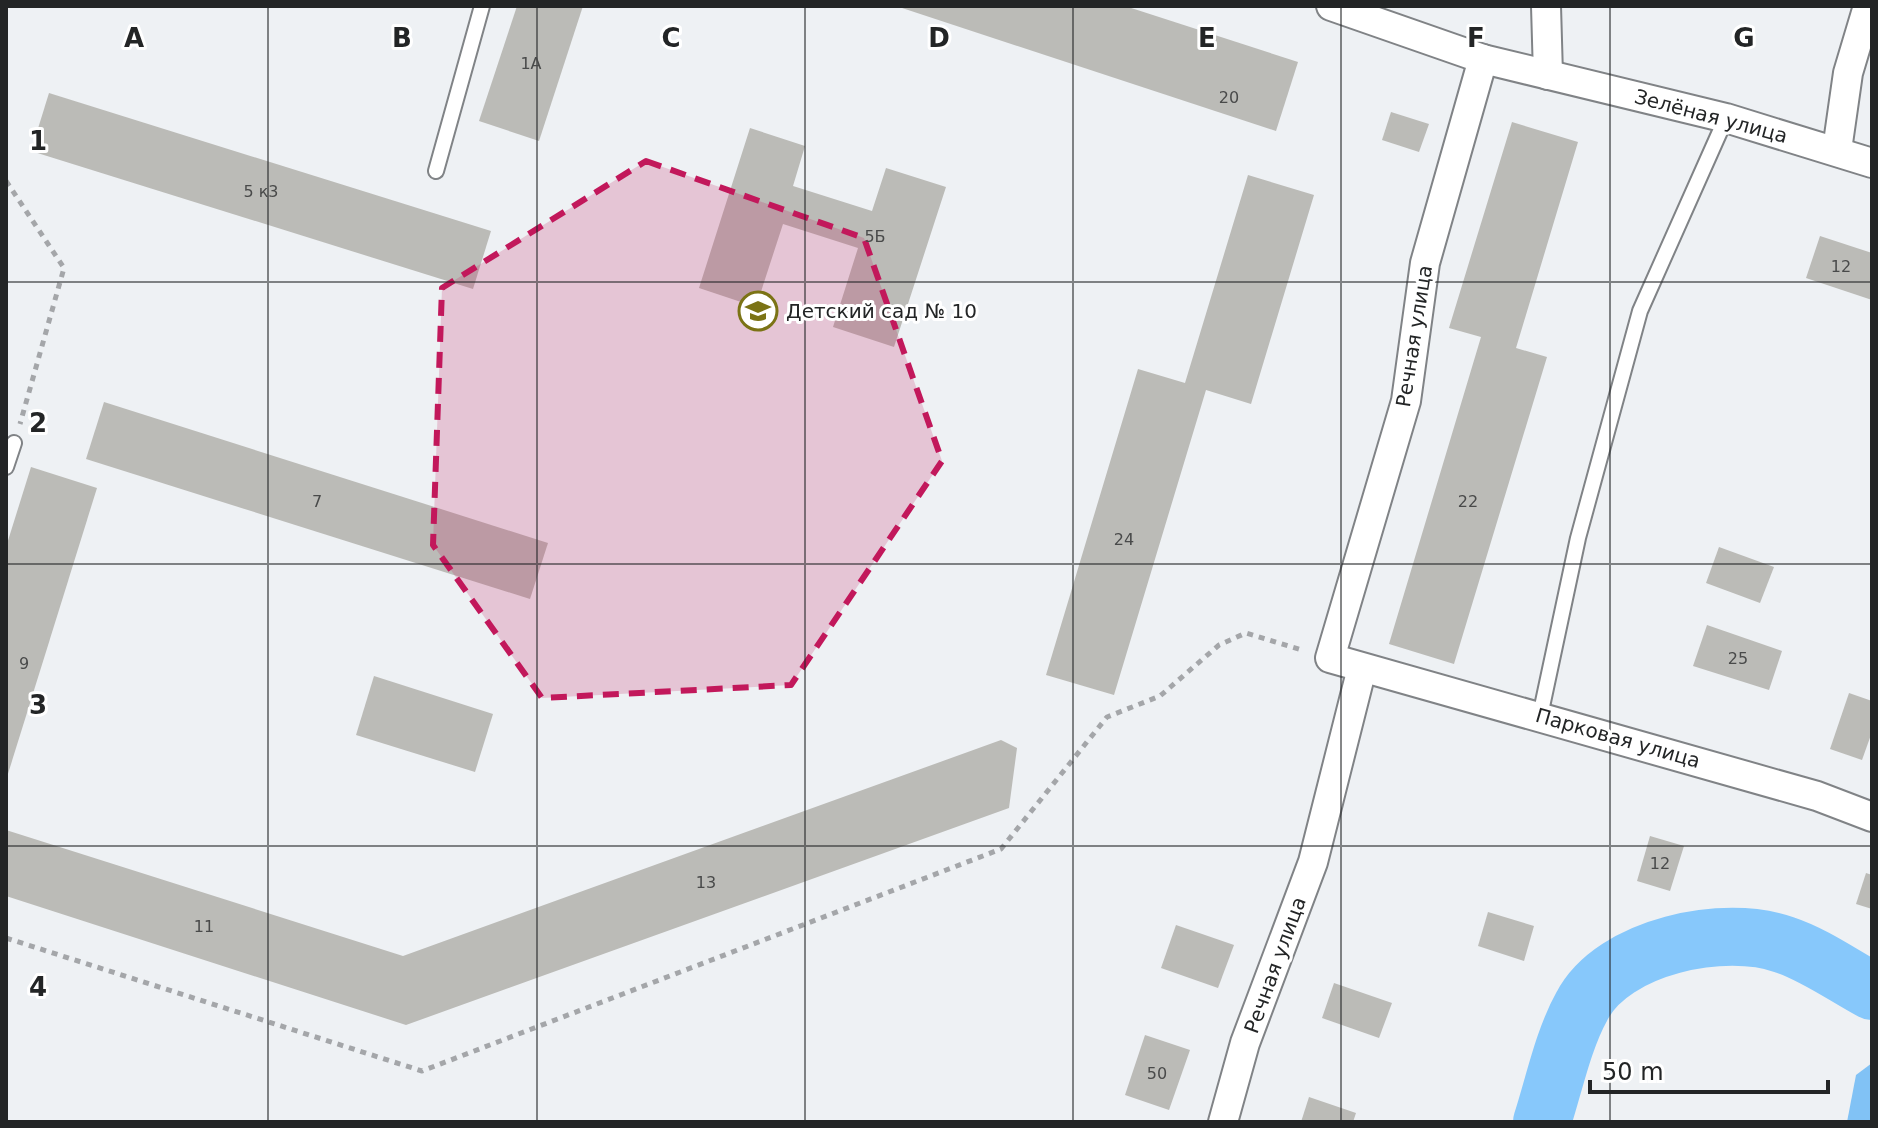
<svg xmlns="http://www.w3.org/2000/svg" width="1878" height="1128" font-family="'DejaVu Sans',sans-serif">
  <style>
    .forest { fill: #81c2f5 }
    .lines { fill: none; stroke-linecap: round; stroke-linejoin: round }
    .river { stroke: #87c8fb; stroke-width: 58 }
    .building { fill: #bbbbb7 }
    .service-casing { stroke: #808386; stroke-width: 18 }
    .minor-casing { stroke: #808386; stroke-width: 32 }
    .path { stroke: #a4a6a9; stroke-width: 5; stroke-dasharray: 6 6; stroke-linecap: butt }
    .service { stroke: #fff; stroke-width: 14 }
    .minor { stroke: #fff; stroke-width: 28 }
    .marked { fill: #c2185b; fill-opacity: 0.2; stroke: #c2185b; stroke-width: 6; stroke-dasharray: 16 10; stroke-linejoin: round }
    .grid { fill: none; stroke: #232526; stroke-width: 2; stroke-opacity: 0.55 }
    .labels { text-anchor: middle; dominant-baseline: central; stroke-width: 6; stroke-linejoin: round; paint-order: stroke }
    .number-label { font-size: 16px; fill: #494a4a }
    .street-label { font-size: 20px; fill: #232526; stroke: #fff }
    .poi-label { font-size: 20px; fill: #232526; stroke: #fff; text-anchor: start }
    .grid-label { font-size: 26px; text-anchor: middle; font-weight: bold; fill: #232526; stroke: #fff; stroke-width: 6; stroke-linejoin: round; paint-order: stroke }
  </style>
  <rect width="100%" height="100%" fill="#eef1f4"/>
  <path class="forest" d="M1872 1063V1122H1847L1856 1075Z"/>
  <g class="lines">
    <path class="river" d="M1542 1122C1554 1085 1563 1040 1582 1006 1613 946 1725 923 1785 945 1815 955 1844 976 1872 991"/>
  </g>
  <g class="building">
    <path d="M517 6H583L539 141 479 121Z"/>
    <path d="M896 6H1125L1298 62 1276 131Z"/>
    <path d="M49 93 491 231 473 289 31 151Z"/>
    <path d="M1391 112 1429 124 1419 152 1382 140Z"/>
    <path d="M1512 122 1578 142 1516 348 1547 357 1454 664 1389 644 1481 337 1449 328Z"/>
    <path d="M750 128 805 146 793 186 872 211 886 168 946 187 894 347 833 327 858 248 783 224 756 307 699 288Z"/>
    <path d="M1248 175 1314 195 1251 404 1206 390 1114 695 1046 675 1138 369 1185 383Z"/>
    <path d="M1820 236 1872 253V300L1806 278Z"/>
    <path d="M104 402 548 543 530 599 86 459Z"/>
    <path d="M31 467 97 488 7 777 6 547Z"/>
    <path d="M1719 547 1774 567 1760 603 1706 583Z"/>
    <path d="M1707 625 1782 651 1769 690 1693 666Z"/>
    <path d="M374 676 493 714 475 772 356 735Z"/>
    <path d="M1849 693 1872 701V732L1862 760 1830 749Z"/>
    <path d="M1001 740 1017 748 1009 808 406 1025 6 896V830L403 956Z"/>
    <path d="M1650 836 1684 846 1670 891 1637 881Z"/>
    <path d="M1866 873 1872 875V909L1856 904Z"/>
    <path d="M1488 912 1534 926 1524 961 1478 946Z"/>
    <path d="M1176 925 1234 945 1218 988 1161 968Z"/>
    <path d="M1334 983 1392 1003 1379 1038 1322 1018Z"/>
    <path d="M1145 1035 1190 1050 1169 1110 1125 1095Z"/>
    <path d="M1309 1097 1356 1113 1353 1122H1301Z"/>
  </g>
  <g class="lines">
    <defs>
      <g id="service">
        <path d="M436 171 482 6"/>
        <path d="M6 467 14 443"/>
        <path d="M1540 716 1578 538 1640 311 1726 118"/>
      </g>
      <g id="minor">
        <path d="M1331 6 1483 59 1726 118 1872 163"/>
        <path d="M1546 6 1548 75"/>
        <path d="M1483 59 1425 263 1406 401 1330 658 1817 796 1872 817"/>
        <path d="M1837 150 1848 73 1868 6"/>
        <path d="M1223 1122 1245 1043 1313 862 1362 668"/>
      </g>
    </defs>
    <use href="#service" class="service-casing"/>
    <use href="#minor" class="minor-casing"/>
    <g class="path">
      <path d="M6 181 64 268 20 424"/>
      <path d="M6 938 422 1071 1001 849 1107 717 1160 696 1219 645 1246 633 1302 650"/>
    </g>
    <use href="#service" class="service"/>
    <use href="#minor" class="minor"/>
  </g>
  <path class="marked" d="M646 161 864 238 942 461 791 685 542 698 433 545 442 288Z"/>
  <path class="grid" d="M268 6V1122M537 6V1122M805 6V1122M1073 6V1122M1341 6V1122M1610 6V1122M6 282H1872M6 564H1872M6 846H1872"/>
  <defs>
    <symbol id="school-ring" viewBox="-11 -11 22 22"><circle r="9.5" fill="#fff" stroke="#7b7315" stroke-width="1.5"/><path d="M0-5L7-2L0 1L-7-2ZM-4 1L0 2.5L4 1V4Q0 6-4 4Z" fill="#7b7315"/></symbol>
  </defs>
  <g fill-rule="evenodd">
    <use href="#school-ring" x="736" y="289" width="44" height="44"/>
  </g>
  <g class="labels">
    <g class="number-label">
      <text x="531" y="63">1А</text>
      <text x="1229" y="97">20</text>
      <text x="261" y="191">5 к3</text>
      <text x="875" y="236">5Б</text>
      <text x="1841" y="266">12</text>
      <text x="317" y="501">7</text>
      <text x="1468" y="501">22</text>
      <text x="1124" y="539">24</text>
      <text x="1738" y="658">25</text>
      <text x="24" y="663">9</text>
      <text x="1660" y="863">12</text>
      <text x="706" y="882">13</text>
      <text x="204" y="926">11</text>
      <text x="1157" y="1073">50</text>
    </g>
    <g class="street-label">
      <text transform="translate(1711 116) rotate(15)">Зелёная улица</text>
      <text transform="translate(1414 336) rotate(-81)">Речная улица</text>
      <text transform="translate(1618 738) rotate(16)">Парковая улица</text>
      <text transform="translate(1275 965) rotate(-70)">Речная улица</text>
    </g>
    <g class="poi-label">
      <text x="786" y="311">Детский сад № 10</text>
    </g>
  </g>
  <g class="grid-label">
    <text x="134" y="47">A</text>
    <text x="402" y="47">B</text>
    <text x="671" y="47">C</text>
    <text x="939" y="47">D</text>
    <text x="1207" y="47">E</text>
    <text x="1476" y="47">F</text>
    <text x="1744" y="47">G</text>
    <text x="38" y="150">1</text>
    <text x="38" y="432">2</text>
    <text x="38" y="714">3</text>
    <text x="38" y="996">4</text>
  </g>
  <rect width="1878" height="1128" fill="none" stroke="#232526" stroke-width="16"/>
  <path d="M1590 1080v12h238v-12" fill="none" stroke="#232526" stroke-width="4"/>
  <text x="1602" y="1080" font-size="24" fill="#232526" stroke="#ffffff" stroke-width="6" paint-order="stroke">50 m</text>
</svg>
